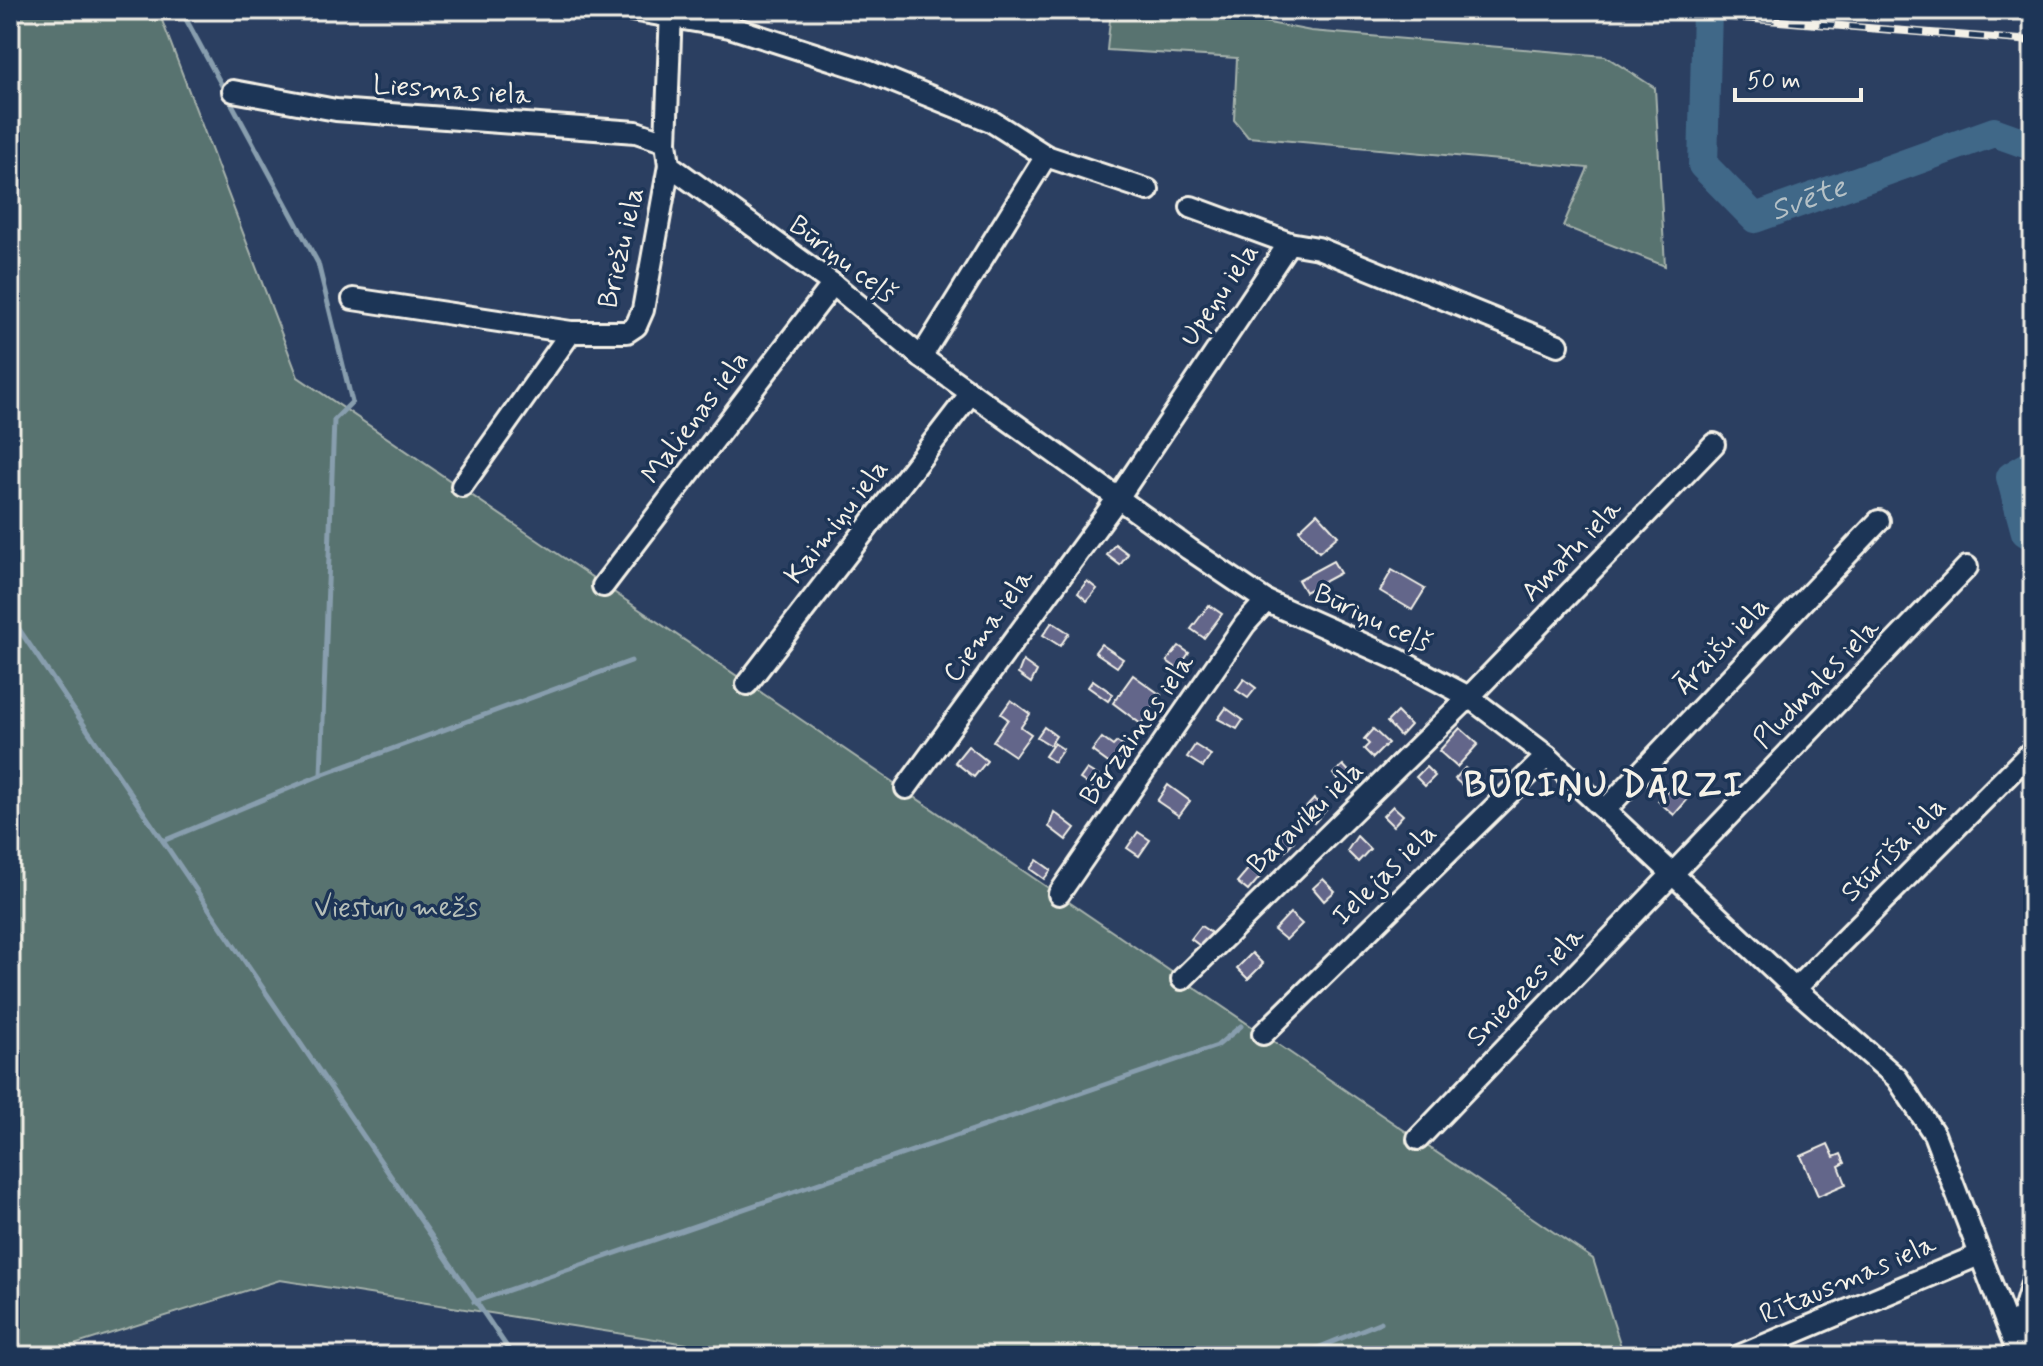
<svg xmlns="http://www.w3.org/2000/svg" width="2043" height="1366" font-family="Mynerve,sans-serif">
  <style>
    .green { fill: #587370; stroke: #a6b2ac; stroke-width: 2 }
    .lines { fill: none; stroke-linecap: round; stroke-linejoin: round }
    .stream { stroke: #889eae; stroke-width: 5 }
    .river { stroke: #406788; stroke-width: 30 }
    .building { fill: #64668a; stroke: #f4f1e8; stroke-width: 2 }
    .minor-casing { stroke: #f4f1e8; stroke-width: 26 }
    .minor { stroke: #1d3557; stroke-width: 20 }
    .rail-casing { stroke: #f4f1e8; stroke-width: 8 }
    .rail { stroke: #1d3557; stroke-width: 5; stroke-dasharray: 15; stroke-linecap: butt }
    .labels { text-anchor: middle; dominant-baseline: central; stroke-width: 7; stroke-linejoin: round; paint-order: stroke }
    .street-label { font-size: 28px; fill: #f4f1e8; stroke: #1d3557 }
    .park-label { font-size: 28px; fill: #b6bfb8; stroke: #1d3557 }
    .water-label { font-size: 30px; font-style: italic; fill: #b5c1c6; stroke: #1d3557 }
    .district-label { font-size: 36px; font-weight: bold; letter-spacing: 2px; fill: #f4f1e8; stroke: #1d3557 }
  </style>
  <rect width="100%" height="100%" fill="#2b3f61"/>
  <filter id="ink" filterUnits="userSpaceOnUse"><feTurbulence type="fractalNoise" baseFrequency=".0125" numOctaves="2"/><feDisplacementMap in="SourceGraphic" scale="16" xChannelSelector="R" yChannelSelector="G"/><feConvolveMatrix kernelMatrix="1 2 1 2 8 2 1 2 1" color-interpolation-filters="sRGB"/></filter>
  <g filter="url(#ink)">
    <g class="green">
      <path d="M10 10H158L298 377 1593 1259 1624 1356H763L280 1280 39 1356H10Z"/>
      <path d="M1111 10 1226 15 1311 31 1605 56 1655 88 1665 266 1563 226 1588 168 1248 137 1234 120 1237 58 1107 50Z"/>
    </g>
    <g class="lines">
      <g class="stream">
        <path d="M181 10 318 263 352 402 334 420 321 775"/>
        <path d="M10 616 513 1356"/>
        <path d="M163 841 321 775 631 661"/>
        <path d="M474 1302 1217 1046 1241 1026"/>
        <path d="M1298 1356 1381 1322"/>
      </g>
      <g class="river">
        <path id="s1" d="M1707 10 1703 165 1755 218 1994 132 2033 146"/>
        <path d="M2033 464 2011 477 2026 532 2033 536"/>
      </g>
    </g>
    <g class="building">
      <path d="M1317 513 1338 536 1319 552 1299 530Z"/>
      <path d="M1115 544 1128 554 1120 565 1107 555Z"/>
      <path d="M1333 561 1340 573 1305 592 1298 580Z"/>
      <path d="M1392 570 1425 589 1412 610 1380 591Z"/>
      <path d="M1087 581 1097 589 1087 601 1078 593Z"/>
      <path d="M1209 605 1222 614 1204 638 1191 629Z"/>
      <path d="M1052 622 1069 633 1060 646 1043 635Z"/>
      <path d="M1101 644 1123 659 1117 667 1095 652Z"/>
      <path d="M1179 646 1189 653 1178 669 1167 661Z"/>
      <path d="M1023 661 1037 671 1031 683 1018 674Z"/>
      <path d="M1133 675 1161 695 1141 724 1113 703Z"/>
      <path d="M1244 679 1256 688 1248 698 1236 690Z"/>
      <path d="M1093 680 1113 694 1108 701 1088 687Z"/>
      <path d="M1011 700 1030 714 1021 727 1031 734 1015 756 993 741 1008 719 1001 714Z"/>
      <path d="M1226 708 1243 720 1237 729 1218 719Z"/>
      <path d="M1397 712 1410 725 1400 736 1387 722Z"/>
      <path d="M1044 727 1056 736 1050 745 1037 737Z"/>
      <path d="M1460 728 1478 744 1457 767 1439 751Z"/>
      <path d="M1373 729 1388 743 1373 758 1364 749 1369 744 1364 739Z"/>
      <path d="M1102 738 1113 746 1117 742 1127 749 1114 767 1092 751Z"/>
      <path d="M1054 743 1063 749 1054 762 1045 756Z"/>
      <path d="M1195 745 1211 755 1203 767 1187 757Z"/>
      <path d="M968 746 987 761 974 777 955 762Z"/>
      <path d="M1343 765 1355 778 1345 787 1333 774Z"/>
      <path d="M1426 767 1435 776 1425 786 1416 777Z"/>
      <path d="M1465 768 1480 781 1470 792 1455 779Z"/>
      <path d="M1087 769 1108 782 1101 793 1080 779Z"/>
      <path d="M1168 785 1190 801 1179 816 1157 801Z"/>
      <path d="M1673 785 1688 799 1674 815 1658 801Z"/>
      <path d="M1314 799 1326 810 1314 823 1302 812Z"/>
      <path d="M1393 806 1403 815 1393 826 1383 816Z"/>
      <path d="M1054 812 1075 828 1066 840 1049 827Z"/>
      <path d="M1284 831 1294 841 1284 852 1274 842Z"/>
      <path d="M1138 832 1150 840 1139 856 1127 848Z"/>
      <path d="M1357 836 1370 849 1358 862 1347 851Z"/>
      <path d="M1037 860 1051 870 1044 879 1030 869Z"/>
      <path d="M1249 868 1260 877 1248 891 1237 882Z"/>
      <path d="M1323 879 1335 891 1324 901 1313 888Z"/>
      <path d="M1290 913 1302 924 1286 940 1274 930Z"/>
      <path d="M1201 926 1213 934 1203 948 1191 939Z"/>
      <path d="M1252 953 1263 964 1248 979 1237 968Z"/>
      <path d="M1828 1144 1834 1157 1841 1154 1845 1163 1839 1166 1846 1184 1818 1196 1801 1156Z"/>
    </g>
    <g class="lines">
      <defs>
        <g id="minor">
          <path d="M631 10 730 27 865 70 991 121 1046 156 1148 190"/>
          <path d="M671 10 666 142 669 165 833 284 921 357 1189 549 1266 601 1399 660 1469 697 1547 756 1795 989 1897 1078 1934 1134 2019 1356"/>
          <path d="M233 91 336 110 636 132 666 142"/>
          <path d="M1191 207 1289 243"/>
          <path d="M353 299 571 332H627L636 326 643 310 669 165"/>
          <path d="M921 357 1046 156"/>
          <path d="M462 486 571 332"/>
          <path d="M603 586 833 284"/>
          <path d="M747 684 971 393"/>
          <path d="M906 788 1118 498 1289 243 1318 248 1558 345"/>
          <path d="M1605 810 1879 521"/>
          <path d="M1059 894 1245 624 1266 601"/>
          <path d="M1182 979 1469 697 1714 444"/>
          <path d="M1795 989 2033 750"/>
          <path d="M1263 1034 1547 756"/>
          <path d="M1418 1139 1967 567"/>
          <path d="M2014 1344 2033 1280"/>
          <path d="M1739 1356 1979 1255"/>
        </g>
      </defs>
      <use href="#minor" class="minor-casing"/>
      <use href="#minor" class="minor"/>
      <defs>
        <path id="rail" d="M1640 10 2033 41"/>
      </defs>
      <use href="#rail" class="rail-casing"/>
      <use href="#rail" class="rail"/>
    </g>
  </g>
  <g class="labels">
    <g class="street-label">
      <text transform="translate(452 91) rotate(4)">Liesmas iela</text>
      <text transform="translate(622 248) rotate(-77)">Briežu iela</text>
      <text transform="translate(842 260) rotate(37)">Būriņu ceļš</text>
      <text transform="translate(1220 295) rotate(-56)">Upeņu iela</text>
      <text transform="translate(696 418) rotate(-53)">Malienas iela</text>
      <text transform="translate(837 522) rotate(-52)">Kaimiņu iela</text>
      <text transform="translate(1572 551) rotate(-46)">Amatu iela</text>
      <text transform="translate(1372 619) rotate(25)">Būriņu ceļš</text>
      <text transform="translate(989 626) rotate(-54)">Ciema iela</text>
      <text transform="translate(1722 646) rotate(-46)">Āraišu iela</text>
      <text transform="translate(1817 684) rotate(-46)">Pludmales iela</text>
      <text transform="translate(1138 730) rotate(-55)">Bērzaines iela</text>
      <text transform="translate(1306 818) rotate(-44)">Baraviku iela</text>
      <text transform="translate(1894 850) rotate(-45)">Stūrīša iela</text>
      <text transform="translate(1385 875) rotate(-44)">Ielejas iela</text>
      <text transform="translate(1526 987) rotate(-46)">Sniedzes iela</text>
      <text transform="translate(1848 1280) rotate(-23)">Rītausmas iela</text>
    </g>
    <g class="park-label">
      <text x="396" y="908">Viesturu mežs</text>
    </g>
    <g class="water-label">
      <text stroke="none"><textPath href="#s1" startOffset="286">Svēte</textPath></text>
    </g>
    <g class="district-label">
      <text x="1604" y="786">BŪRIŅU DĀRZI</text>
    </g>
  </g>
  <rect width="2043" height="1366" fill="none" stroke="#1d3557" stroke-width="40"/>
  <rect x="20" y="20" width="2003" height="1326" fill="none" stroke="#f4f1e8" stroke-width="3" filter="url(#ink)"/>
  <path d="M1735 88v12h126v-12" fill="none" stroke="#f4f1e8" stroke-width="4"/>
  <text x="1747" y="88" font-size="24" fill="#f4f1e8" stroke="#1d3557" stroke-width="6" paint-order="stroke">50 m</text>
</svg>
